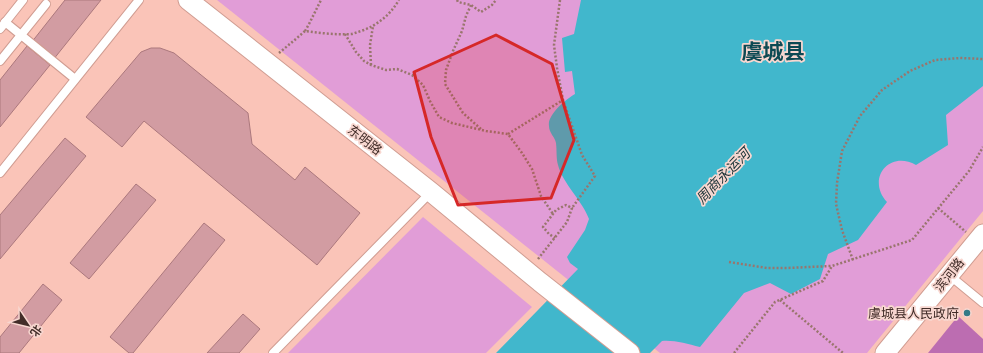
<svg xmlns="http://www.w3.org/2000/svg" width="983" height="353" font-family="'Roboto Condensed','Noto Sans SC',sans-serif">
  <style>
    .green { fill: #e19dd7 }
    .forest { fill: #bc6db1 }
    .water { fill: #41b7cc }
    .building { fill: #d29ca2; stroke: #ab787d }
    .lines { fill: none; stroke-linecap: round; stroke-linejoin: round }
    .service-casing { stroke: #d09d92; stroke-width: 10 }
    .tertiary-casing { stroke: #d09d92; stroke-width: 21 }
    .path { stroke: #99756d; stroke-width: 2.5; stroke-dasharray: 2 2; stroke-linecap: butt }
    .service { stroke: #fff; stroke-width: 8 }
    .tertiary { stroke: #fff; stroke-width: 19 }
    .marked { fill: #d62828; fill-opacity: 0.2; stroke: #d62828; stroke-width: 3; stroke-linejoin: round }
    .poi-dot { fill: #347a87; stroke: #f8d7d0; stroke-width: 1.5 }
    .labels { text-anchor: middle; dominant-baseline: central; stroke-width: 3.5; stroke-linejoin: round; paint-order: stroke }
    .street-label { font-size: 13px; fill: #422d29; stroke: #f8d7d0 }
    .poi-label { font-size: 13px; fill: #422d29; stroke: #f8d7d0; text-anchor: end }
    .water-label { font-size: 14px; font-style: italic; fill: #173035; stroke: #f8d7d0 }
    .town-label { font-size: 21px; font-weight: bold; fill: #0c4953; stroke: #f8d7d0 }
  </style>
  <rect width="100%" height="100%" fill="#fac4b8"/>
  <g class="green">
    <path d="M217 0H983V211L867 353H660Z"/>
    <path d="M423 217 532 307 486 353H288Z"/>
  </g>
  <path class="forest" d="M958 316 983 339V353H928Z"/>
  <path class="water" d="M581 0H983V86L946 115 948 145 916 165C889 150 866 179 887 202L858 240 828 254 820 279 791 294 770 283 744 293 700 347C687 344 675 340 662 341L650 353H496L578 269 570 263 567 257 585 230 589 219C582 200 563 184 558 165 556 158 557 151 556 143 555 137 549 133 549 126 547 115 566 99 575 94L572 71 565 72 562 38 574 34Z"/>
  <g class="building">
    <path d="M65 0H101L53 60 31 43Z"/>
    <path d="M27 46 50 65 0 127V80Z"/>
    <path d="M151 48H160L174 53 248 113 252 144 295 180 305 167 360 213 317 265 144 121 122 147 86 117 141 52Z"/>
    <path d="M65 138 86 156 0 259V215Z"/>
    <path d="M136 184 156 200 89 279 70 263Z"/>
    <path d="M204 223 225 240 133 353H129L110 337Z"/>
    <path d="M43 284 62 300 19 353H0V337Z"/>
    <path d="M243 314 260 329 239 353H207Z"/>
  </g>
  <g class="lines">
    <defs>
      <g id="service">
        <path d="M5 22 21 35 46 4"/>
        <path d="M0 29 23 0"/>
        <path d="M0 61 21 35 75 79"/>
        <path d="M0 173 139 0"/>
        <path d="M949 275 983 303"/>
        <path d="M273 353 431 192"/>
      </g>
      <g id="tertiary">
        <path d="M188 0 431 192 540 282 630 353"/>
        <path d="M885 353 983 234"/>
      </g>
    </defs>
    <use href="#service" class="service-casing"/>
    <use href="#tertiary" class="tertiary-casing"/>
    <g class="path">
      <path d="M457 0 458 2 471 5 481 12 492 5 496 0"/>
      <path d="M560 0 554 45 557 68 563 100 582 155 595 176 572 208"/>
      <path d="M471 5 466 16 462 31 453 51 446 70 445 84 463 113 482 130"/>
      <path d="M305 31 309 24 321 0"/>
      <path d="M345 34 356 52 364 61 371 65 386 70 397 69 412 75 423 85 430 101 439 117 452 123 486 131 508 134 522 153 532 169 541 196 553 214"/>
      <path d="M279 53 297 38 305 31C320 33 336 35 352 34 355 33 358 32 361 31 378 25 390 15 399 0"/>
      <path d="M371 65 370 45 373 26"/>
      <path d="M508 134 563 100"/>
      <path d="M938 208 966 232"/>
      <path d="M538 259 567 222 572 208 566 205 556 210 543 227 549 234 555 238"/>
      <path d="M853 260 842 230 836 204 837 183 842 151 860 116 882 90 910 71 935 60 960 58 983 59"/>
      <path d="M729 262 767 268H787L831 266"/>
      <path d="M780 300 843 353"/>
      <path d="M734 353 775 302 823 281 832 266 912 240 969 171 983 147"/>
    </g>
    <use href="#service" class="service"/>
    <use href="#tertiary" class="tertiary"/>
  </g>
  <path class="marked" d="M496 35 552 64 574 140 551 198 458 205 431 137 414 72Z"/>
  <circle class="poi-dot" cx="967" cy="313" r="4"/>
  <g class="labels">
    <g class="street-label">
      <text transform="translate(365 140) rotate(38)">东明路</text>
      <text transform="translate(949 275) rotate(-51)">滨河路</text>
    </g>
    <g class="poi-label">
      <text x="959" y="313">虞城县人民政府</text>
    </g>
    <g class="water-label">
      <text transform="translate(723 176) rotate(-46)">周商永运河</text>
    </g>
    <g class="town-label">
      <text x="773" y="52">虞城县</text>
    </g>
  </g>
  <g transform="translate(28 325) rotate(125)" stroke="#f8d7d0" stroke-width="3" paint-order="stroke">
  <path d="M0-3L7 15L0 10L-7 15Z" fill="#422d29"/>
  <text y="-6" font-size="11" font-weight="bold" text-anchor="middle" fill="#422d29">北</text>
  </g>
</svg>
